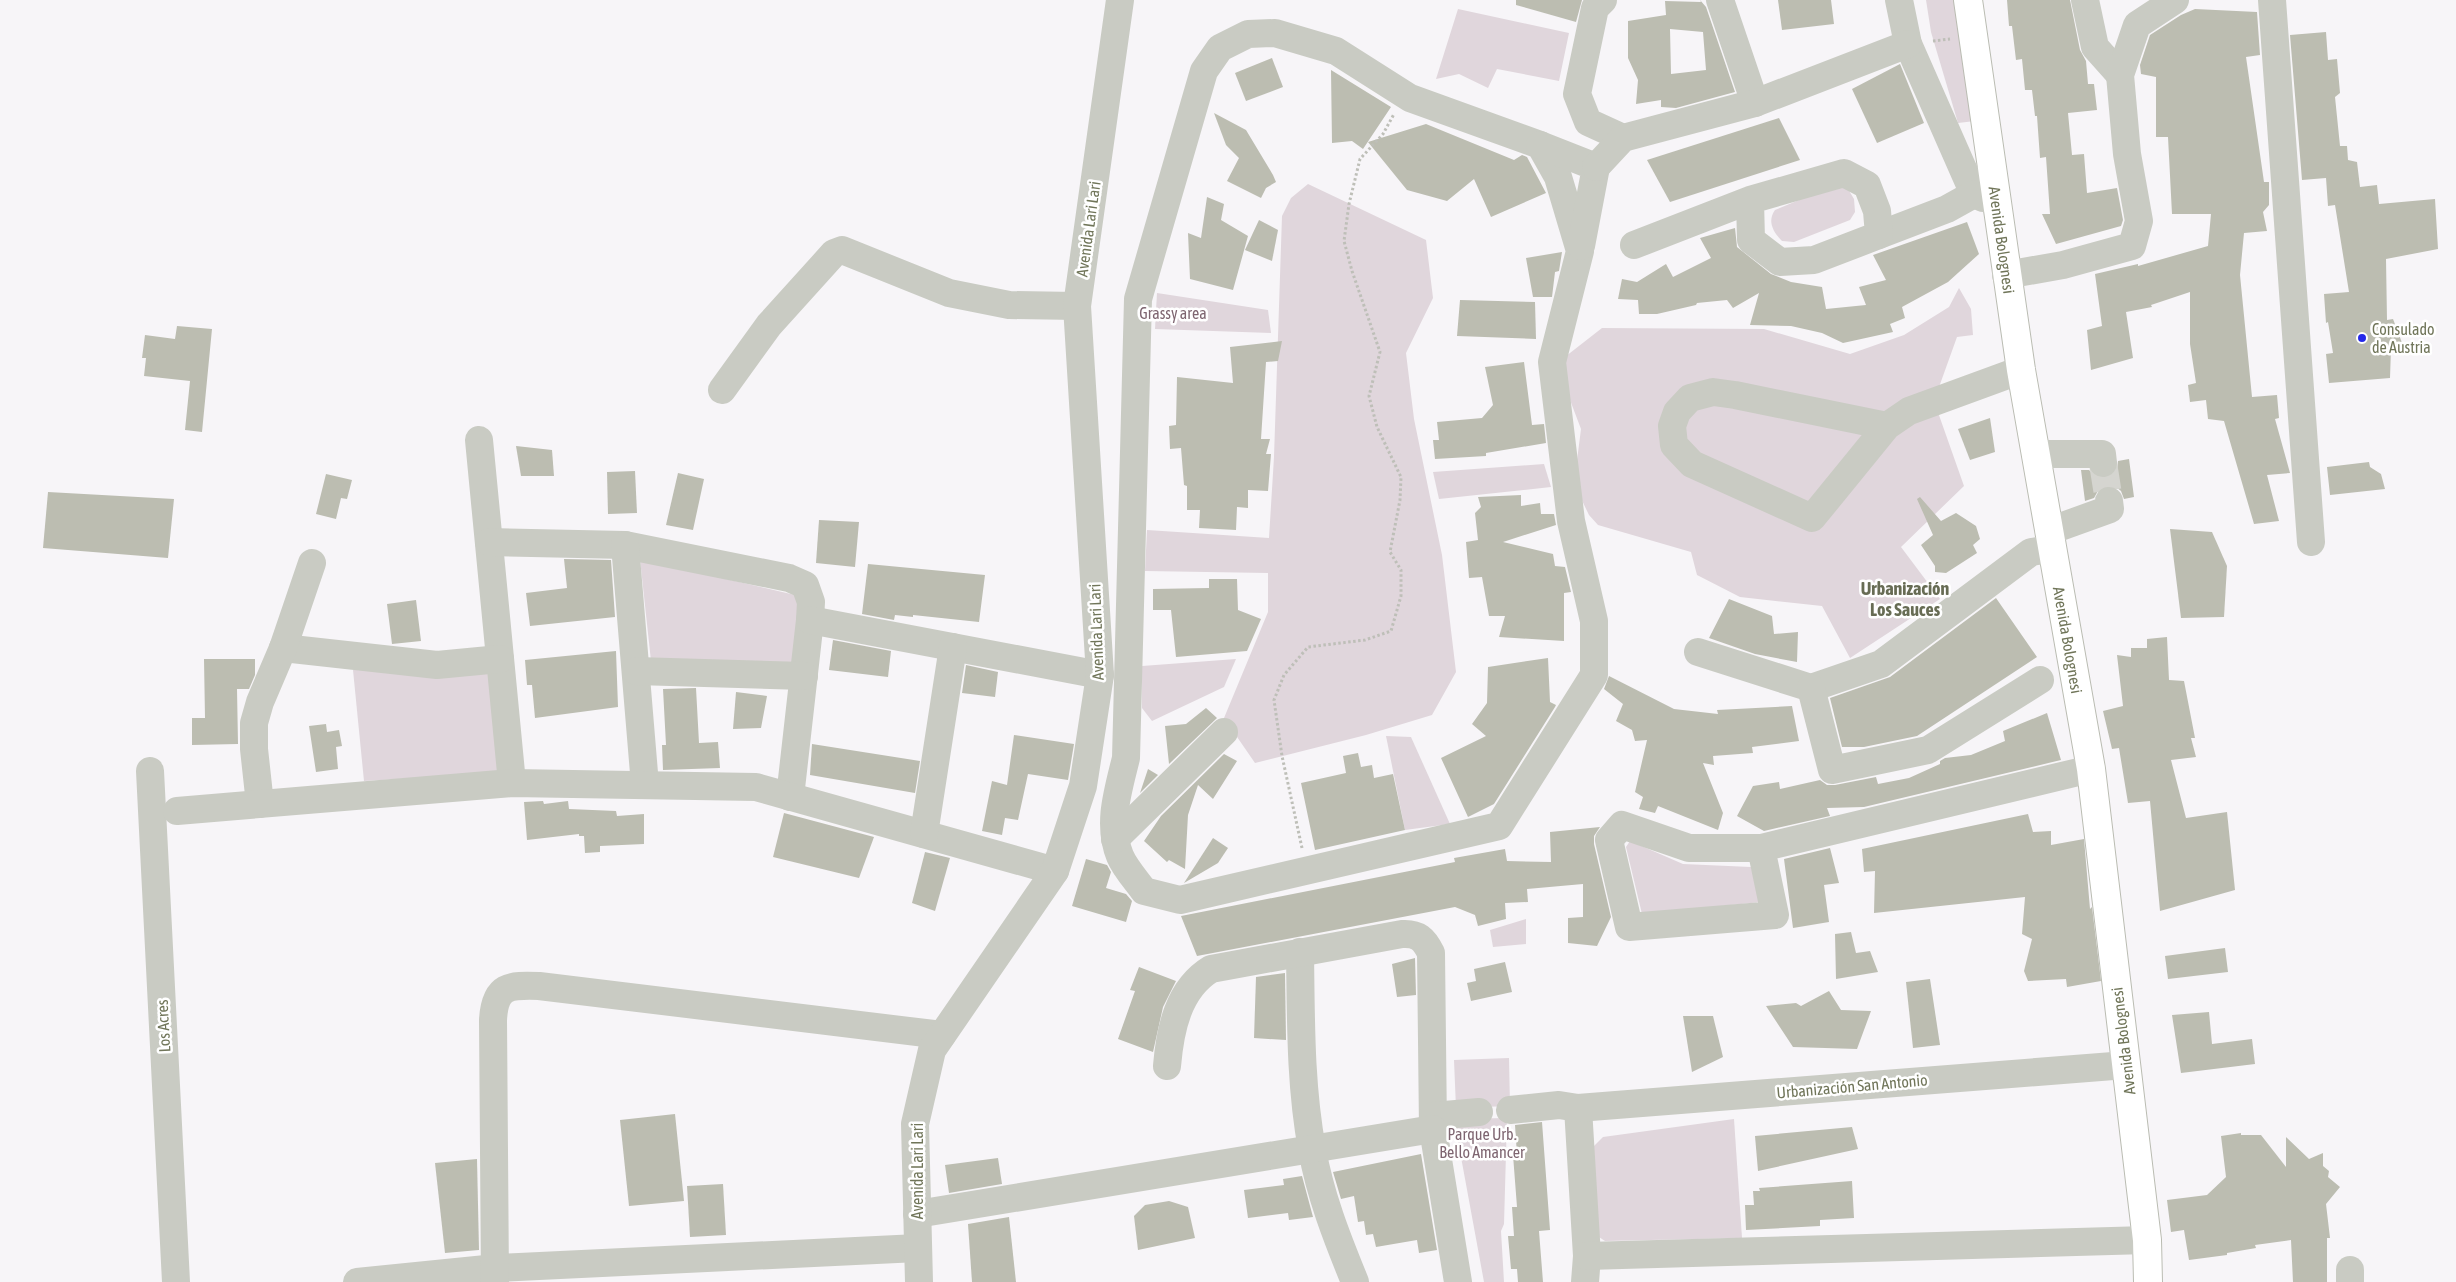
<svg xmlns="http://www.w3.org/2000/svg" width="2456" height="1282" font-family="'Asap Condensed',sans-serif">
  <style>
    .green { fill: #e0d6dc }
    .building { fill: #bcbdb1; fill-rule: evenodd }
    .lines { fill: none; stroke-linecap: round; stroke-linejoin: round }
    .minor-tunnel { stroke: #d5d5d0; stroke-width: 28; stroke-dasharray: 28 14; stroke-linecap: butt }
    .major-casing { stroke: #babcb2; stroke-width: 30 }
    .path { stroke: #bebfb8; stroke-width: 3; stroke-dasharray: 2.5 2.5; stroke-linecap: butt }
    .minor { stroke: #c9cbc3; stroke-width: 28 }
    .major { stroke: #fff; stroke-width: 28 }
    .poi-dot { fill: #2428e9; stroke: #fff; stroke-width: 2 }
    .labels { text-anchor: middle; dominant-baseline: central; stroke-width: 5; stroke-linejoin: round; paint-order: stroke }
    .street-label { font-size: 16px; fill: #707559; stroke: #fff }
    .park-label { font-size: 16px; fill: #7e6570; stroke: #fff }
    .poi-label { font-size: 16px; fill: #707559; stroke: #fff; text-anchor: start }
    .neighbourhood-label { font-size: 18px; font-weight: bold; fill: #676c54; stroke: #fff }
  </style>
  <rect width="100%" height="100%" fill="#f7f5f8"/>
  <g class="green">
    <path d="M1926 0H1956L1975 121 1958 123 1931 32Z"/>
    <path d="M1458 9 1569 33 1559 81 1497 69 1488 88 1459 74 1436 79Z"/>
    <path d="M1308 184 1426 240 1433 298 1406 353 1414 419 1442 555 1456 672 1432 715 1366 735 1255 763 1224 718 1268 612V573L1145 571 1147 530 1269 538 1274 457 1282 216 1291 198Z"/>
    <path d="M1835 185 1848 189 1854 199 1855 212 1850 220 1794 242 1782 241C1773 232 1767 221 1775 210Z"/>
    <path d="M1959 288 1971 309 1973 335 1957 337 1934 401 1964 486 1901 547 1940 599 1850 658 1822 606 1740 597 1697 575 1691 552 1598 525 1589 515 1574 484 1581 429 1567 392 1561 360 1602 328 1764 329 1850 354 1904 335 1949 307Z"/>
    <path d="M1157 293 1268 310 1271 333 1155 329Z"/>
    <path d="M1544 464 1551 487 1439 499 1433 472Z"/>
    <path d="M640 559 795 595 799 605 792 665 651 661Z"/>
    <path d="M1236 659 1224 687 1152 721 1142 708V666Z"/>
    <path d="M353 670H490L499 773 364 781Z"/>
    <path d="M1386 736 1411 737 1450 824 1405 830Z"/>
    <path d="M1630 841 1683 864 1751 867 1761 902 1642 914 1626 847Z"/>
    <path d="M1526 919V944L1493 947 1490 930Z"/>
    <path d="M1509 1058 1510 1106 1456 1108 1454 1060Z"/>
    <path d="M1507 1118 1504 1224 1501 1231 1504 1282H1484L1454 1119Z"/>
    <path d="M1734 1119 1742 1238 1605 1241 1596 1235 1591 1149 1603 1137Z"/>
  </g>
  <g class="building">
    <path d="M1516 0H1582L1576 22 1516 5Z"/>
    <path d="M1700 0 1706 7 1735 92 1676 108 1661 107V100L1636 104 1638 80 1628 58V21L1666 15 1665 1 1701 2ZM1670 29 1703 32 1706 70 1671 74Z"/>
    <path d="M1778 0H1831L1834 24 1782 30Z"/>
    <path d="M2007 0H2070L2080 50 2086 61 2088 84H2094L2097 110 2068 113 2072 155 2084 154 2087 193 2117 188 2123 220 2121 226 2056 244 2042 214H2050L2046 157 2040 158 2037 116H2035L2032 90H2025L2022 59 2016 60 2012 26H2009Z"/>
    <path d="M2195 9 2257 12 2260 55 2246 57 2264 182H2269V205L2263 212 2267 231 2244 233 2240 275 2252 397 2277 395 2279 418 2275 419 2290 473 2267 475 2279 521 2254 524 2224 421 2208 419 2206 400 2190 402 2188 385 2196 383 2190 344V292L2151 305 2152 307 2126 312 2133 358 2091 370 2087 330 2102 326 2095 274 2138 264V266L2208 246 2211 214H2172L2168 137H2156V77L2141 74 2140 65 2150 35 2181 15Z"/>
    <path d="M2326 32 2328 60 2337 59 2340 93 2335 97 2340 146H2347L2348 160 2357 162 2360 187 2377 185 2379 204 2435 199 2438 249 2386 259 2387 320 2393 319 2404 348H2391L2390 378 2329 383 2326 354 2333 353 2328 322 2326 323 2324 294 2349 292 2335 205 2328 206 2326 178 2302 180 2290 35Z"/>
    <path d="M1272 58 1283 87 1246 101 1235 73Z"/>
    <path d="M1900 64 1924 123 1877 143 1852 89Z"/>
    <path d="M1331 70 1391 107 1363 149 1352 141 1332 143Z"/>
    <path d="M1214 113 1246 130 1273 175 1276 182 1266 188 1261 198 1227 181 1239 158 1226 145Z"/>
    <path d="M1779 118 1800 160 1670 202 1647 160Z"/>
    <path d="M1426 124 1514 160 1522 155 1527 157 1546 193 1491 217 1474 179 1447 201 1407 190 1368 142Z"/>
    <path d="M1207 197 1224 204 1221 220 1248 236 1233 290 1190 279 1188 233 1201 238Z"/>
    <path d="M1259 220 1278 230 1272 261 1245 250Z"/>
    <path d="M1967 222 1979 254 1948 282 1902 307 1905 318 1890 324 1893 332 1843 343 1822 333 1791 326 1750 325 1759 293 1733 308 1727 300 1697 303 1696 305 1657 314H1639L1638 300 1618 299 1622 279 1637 282 1666 264 1673 277 1711 258 1700 238 1735 228 1737 247 1771 274 1791 282 1822 287 1826 309 1866 305 1859 287 1886 280 1873 255Z"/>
    <path d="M1562 252 1559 271 1555 272 1552 297H1533L1526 258Z"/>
    <path d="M1460 300 1535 302 1536 339 1457 336Z"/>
    <path d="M177 326 212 329 202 432 185 430 190 381 144 376 146 358H142L145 335 175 339Z"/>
    <path d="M1282 341 1278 361 1266 362 1261 439H1270L1266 454H1271L1268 491 1248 490V508L1237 507 1236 530 1199 528 1200 510H1187V486L1184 485 1181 448 1170 449 1169 426 1176 425 1177 377 1233 383 1230 347Z"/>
    <path d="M1524 362 1532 425 1544 424 1546 443 1486 453V456L1435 459 1433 440H1439L1437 422 1482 418 1493 405 1485 367Z"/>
    <path d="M1990 418 1995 452 1970 460 1958 429Z"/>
    <path d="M516 446 552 450 554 476H521Z"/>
    <path d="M2129 459 2134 497 2124 499 2121 491 2116 487 2108 486 2099 489 2094 498 2085 501 2081 470H2089L2096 477 2105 478 2113 475 2117 470 2118 461Z"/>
    <path d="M2369 462 2370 467 2381 474 2385 489 2330 495 2327 467Z"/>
    <path d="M635 471 637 513 608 514 607 472Z"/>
    <path d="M678 473 704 479 693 530 666 525Z"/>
    <path d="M326 474 352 480 347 499 341 498 336 519 316 514Z"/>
    <path d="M48 492 174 499 168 558 43 548Z"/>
    <path d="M1521 495V506L1540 503 1541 514H1554L1556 525 1503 542 1553 554 1555 566 1565 567 1571 592 1564 593V641L1499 637 1505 616H1489L1482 577 1469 578 1466 542 1478 540 1475 513 1481 507 1478 497Z"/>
    <path d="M1920 497 1941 521 1956 513 1976 526 1980 539 1973 545 1977 553 1946 573 1935 572V566L1921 545 1933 535 1917 499Z"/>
    <path d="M819 520 859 522 855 567 816 563Z"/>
    <path d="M2170 529 2212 532 2227 566 2224 617 2181 618Z"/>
    <path d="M564 559 611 560 615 617 530 626 526 593 567 588Z"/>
    <path d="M868 564 985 575 979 622 913 615V617L895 615 894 620 862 614Z"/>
    <path d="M1209 579H1237L1238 610 1261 619 1247 651 1176 657 1171 610H1153V589L1209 588Z"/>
    <path d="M1996 598 2037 657 1917 736 1864 747H1842L1830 698 1890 677Z"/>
    <path d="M1729 599 1772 616 1774 634 1798 632 1797 662 1755 654 1709 638Z"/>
    <path d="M416 600 421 641 392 644 387 604Z"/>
    <path d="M2167 637 2169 680 2184 681 2195 738H2191L2196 757 2171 760 2186 818 2227 812 2235 890 2160 911 2150 801 2128 803 2119 748 2112 749 2103 711 2123 706 2117 655 2131 657V648H2147V639Z"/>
    <path d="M833 640 891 651 888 677 829 670Z"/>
    <path d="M616 651 618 707 535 718 532 685H527L525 660Z"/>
    <path d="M1548 658 1550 702 1556 705 1555 707 1494 804 1468 817 1441 758 1486 736 1472 724 1487 703 1488 667Z"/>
    <path d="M204 659H255V675L249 689H237L238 744 192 745V718H205Z"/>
    <path d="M966 665 998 672 995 697 962 693Z"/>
    <path d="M1609 676 1674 709 1718 714 1717 710 1792 706 1799 741 1752 747 1753 753 1713 756 1714 765 1703 763 1723 813 1718 830 1658 806 1655 813 1639 809 1643 797 1635 792 1647 740 1635 741 1632 730 1616 721 1623 704 1604 689Z"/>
    <path d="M696 688 699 743 718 742 720 768 663 770 662 745H666L663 689Z"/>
    <path d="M736 692 767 696 761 728 733 729Z"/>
    <path d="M1206 708 1217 718 1169 764 1165 726 1186 724Z"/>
    <path d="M2047 713 2061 760 1864 807 1827 808 1830 816 1764 831 1737 816 1753 786 1779 782 1780 789 1820 780 1827 785H1835L1876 777 1878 784 1909 778 1940 764V761L1945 758 1971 755 2005 741 2003 731Z"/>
    <path d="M326 724 327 732 339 730 342 746 336 747 338 769 316 772 309 726Z"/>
    <path d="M1014 735 1074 744 1068 780 1028 774 1018 820 1005 818 1002 835 982 831 992 781 1007 785Z"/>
    <path d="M812 744 920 761 915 793 810 775Z"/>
    <path d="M1358 753 1361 767 1372 765 1374 778 1393 774 1405 830 1315 850 1301 783 1346 773 1343 756Z"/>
    <path d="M1224 754 1237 761 1213 799 1198 785 1188 815 1185 869 1169 860 1167 862 1144 841 1161 816Z"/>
    <path d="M1148 769 1158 775 1140 793Z"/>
    <path d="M543 801 544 804 568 801 569 809 616 811 617 816 644 814V844L600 846V852L585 853 584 836H579V834L527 840 524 802Z"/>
    <path d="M784 813 874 837 859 878 773 857Z"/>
    <path d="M2028 814 2033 832 2051 831V845L2084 839 2090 909 2092 907 2101 981 2067 987 2066 979 2028 981 2024 971 2032 939 2022 934 2025 897 1874 913 1875 871 1864 872 1862 849Z"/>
    <path d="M1600 827 1594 836V844L1611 917 1597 946 1568 943V918L1583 917V884L1527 889 1528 902 1505 903 1506 919 1478 926 1475 915 1455 907 1197 956 1181 916 1455 862 1454 858 1505 849 1507 861 1551 862 1550 832Z"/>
    <path d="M1213 838 1228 848 1218 863 1184 883Z"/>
    <path d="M1830 848 1839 883 1824 885 1829 922 1793 928 1784 859Z"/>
    <path d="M925 852 950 858 935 911 912 903Z"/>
    <path d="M1086 859 1107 865 1111 872 1106 888 1126 894 1132 901 1126 922 1072 906Z"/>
    <path d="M1851 932 1856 953 1870 951 1878 972 1836 979 1835 934Z"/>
    <path d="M2225 948 2228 972 2168 979 2165 956Z"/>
    <path d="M1415 958 1416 995 1397 997 1392 964Z"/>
    <path d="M1505 962 1512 992 1471 1001 1467 983 1476 981 1474 969Z"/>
    <path d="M1139 967 1176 981 1163 1007 1153 1052 1118 1039 1135 991 1130 990Z"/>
    <path d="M1285 973 1286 1040 1254 1038 1256 977Z"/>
    <path d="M1930 979 1940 1045 1913 1048 1906 982Z"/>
    <path d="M1829 991 1841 1010 1871 1011 1857 1049 1793 1047 1766 1006 1796 1003 1801 1006Z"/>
    <path d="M2209 1012 2212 1044 2252 1039 2255 1064 2181 1073 2172 1015Z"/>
    <path d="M1683 1016H1713L1723 1057 1692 1072Z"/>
    <path d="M675 1114 684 1201 629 1206 620 1120Z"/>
    <path d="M1542 1122 1550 1230 1539 1231 1543 1282H1518L1517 1269H1511L1508 1236H1514L1512 1207H1517L1513 1155H1517L1515 1125Z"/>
    <path d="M1852 1127 1858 1149 1758 1171 1755 1136Z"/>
    <path d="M2241 1133V1135H2261L2286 1167V1137L2309 1159 2323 1153V1166L2329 1171 2328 1177 2340 1187 2326 1204 2330 1238H2327V1282H2293L2291 1240 2255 1245 2256 1248 2227 1253V1255L2189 1260 2184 1230 2171 1232 2167 1200 2207 1195 2226 1177 2221 1136Z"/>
    <path d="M1421 1154 1437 1250 1419 1253 1417 1240 1376 1247 1373 1234 1366 1235 1364 1221 1358 1222 1354 1196 1341 1199 1333 1172Z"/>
    <path d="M998 1158 1002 1184 949 1193 945 1165Z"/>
    <path d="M477 1159 479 1250 445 1253 435 1163Z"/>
    <path d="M1302 1176 1313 1217 1289 1220 1288 1213 1248 1218 1244 1190 1284 1185 1283 1179Z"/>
    <path d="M1852 1181 1854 1218 1820 1220V1226L1746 1230 1745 1205H1754L1753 1191H1760L1759 1188Z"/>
    <path d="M723 1184 726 1235 690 1237 687 1186Z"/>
    <path d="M1169 1201 1188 1207 1195 1238 1138 1250 1134 1216 1145 1205Z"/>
    <path d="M1009 1217 1016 1282H972L968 1224Z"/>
  </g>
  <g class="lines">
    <path class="minor-tunnel" d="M2103 463 2109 501"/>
    <defs>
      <path id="major" d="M1968 0 2021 370 2091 769 2147 1240 2148 1282"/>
    </defs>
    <use href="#major" class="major-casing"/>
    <g class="path">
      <path d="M1933 41 1950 39"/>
      <path d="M1302 848 1282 756 1274 700 1284 675 1308 647 1365 640 1391 631 1401 596V570L1390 552 1400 500 1401 477 1377 427 1369 396 1380 352 1352 271 1344 241 1349 204 1360 159 1383 134 1394 114"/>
    </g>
    <g class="minor">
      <path d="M1603 0 1595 8 1577 94 1588 122 1623 138"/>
      <path d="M1720 0 1755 103"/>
      <path d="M1899 0 1908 44 1974 194 1983 198H1996"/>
      <path d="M2085 0 2095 47 2120 75"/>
      <path d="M2272 0 2311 542"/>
      <path d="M1275 33 1336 51 1410 98 1540 145 1558 177 1580 251 1552 362 1571 521 1594 621V675L1499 826 1180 900 1144 891C1136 880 1125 868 1120 856 1107 824 1118 791 1126 758L1138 299 1204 71 1220 48 1248 34Z"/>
      <path d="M1540 145 1596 167 1581 246"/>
      <path d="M1596 167 1623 138 1755 103 1908 44"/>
      <path d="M1879 235 1947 209 1974 194"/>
      <path d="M1634 245 1750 200 1844 173 1867 185 1877 211 1879 235 1814 260 1780 262 1751 240 1750 200"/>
      <path d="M2006 275 2063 265 2132 246 2139 221 2127 154 2120 75 2137 25 2175 0"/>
      <path d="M722 390 769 325 834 253 842 250 949 293 1009 305 1077 306"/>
      <path d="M1887 426 1735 395 1713 392 1690 398 1677 412 1672 426 1674 445 1692 464 1812 518 1887 426 1909 411 2021 370"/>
      <path d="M479 440 512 783"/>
      <path d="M2036 454H2102L2103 463"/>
      <path d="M2049 531 2110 509 2109 501"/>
      <path d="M489 542 625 545 789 578 805 585 811 602 810 620 790 797"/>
      <path d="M625 545 645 785"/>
      <path d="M810 620 1100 675"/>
      <path d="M283 648 437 665 500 659"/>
      <path d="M1698 652 1811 688 1881 664 2031 552 2052 549"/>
      <path d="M636 671 804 676"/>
      <path d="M1811 688 1832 770 1928 750 2040 680"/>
      <path d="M150 771 176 1282"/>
      <path d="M260 804 254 749V723L260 702 283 648 312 563"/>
      <path d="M177 811 512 783 756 787 1055 871"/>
      <path d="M924 834 953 647"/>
      <path d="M1115 839 1224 732"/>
      <path d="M1761 848 1775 915 1629 927 1609 840 1622 825 1689 848H1761L2091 769"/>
      <path d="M1300 952C1301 1018 1300 1084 1312 1149 1320 1195 1337 1238 1355 1282"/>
      <path d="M1167 1066C1170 1030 1178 989 1211 969L1402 934C1418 933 1424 939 1431 953L1433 1129 1458 1282"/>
      <path d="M1578 1108 1587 1256 1585 1282"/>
      <path d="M1510 1110 1559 1105 1578 1108 2126 1065"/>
      <path d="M1433 1116 1479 1112"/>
      <path d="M917 1214 1433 1129"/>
      <path d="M1587 1256 2147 1240"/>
      <path d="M357 1282 496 1268 918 1248"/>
      <path d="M495 1282 493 1020C495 985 509 985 539 986L942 1035"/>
      <path d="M919 1282 915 1124 932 1050 1055 871 1083 786 1100 675 1077 306 1120 0"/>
      <path d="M2350 1282V1270"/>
    </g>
    <use href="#major" class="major"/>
  </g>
  <circle class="poi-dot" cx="2362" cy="338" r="5"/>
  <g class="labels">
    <g class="street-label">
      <text transform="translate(1088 229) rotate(-82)">Avenida Lari Lari</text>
      <text transform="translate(2002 240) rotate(82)">Avenida Bolognesi</text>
      <text transform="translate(1096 632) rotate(-92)">Avenida Lari Lari</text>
      <text transform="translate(2068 640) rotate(80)">Avenida Bolognesi</text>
      <text transform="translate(163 1026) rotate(-93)">Los Acres</text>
      <text transform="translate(2123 1041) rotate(-97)">Avenida Bolognesi</text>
      <text transform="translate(1852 1086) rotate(-5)">Urbanización San Antonio</text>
      <text transform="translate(917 1171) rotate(-90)">Avenida Lari Lari</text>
    </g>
    <g class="park-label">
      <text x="1173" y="313">Grassy area</text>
      <text x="1482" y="1134">Parque Urb.<tspan x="1482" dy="18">Bello Amancer</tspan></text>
    </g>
    <g class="poi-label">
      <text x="2372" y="329">Consulado<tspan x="2372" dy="18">de Austria</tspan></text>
    </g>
    <g class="neighbourhood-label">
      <text x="1905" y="588">Urbanización<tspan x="1905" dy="21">Los Sauces</tspan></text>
    </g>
  </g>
</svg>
